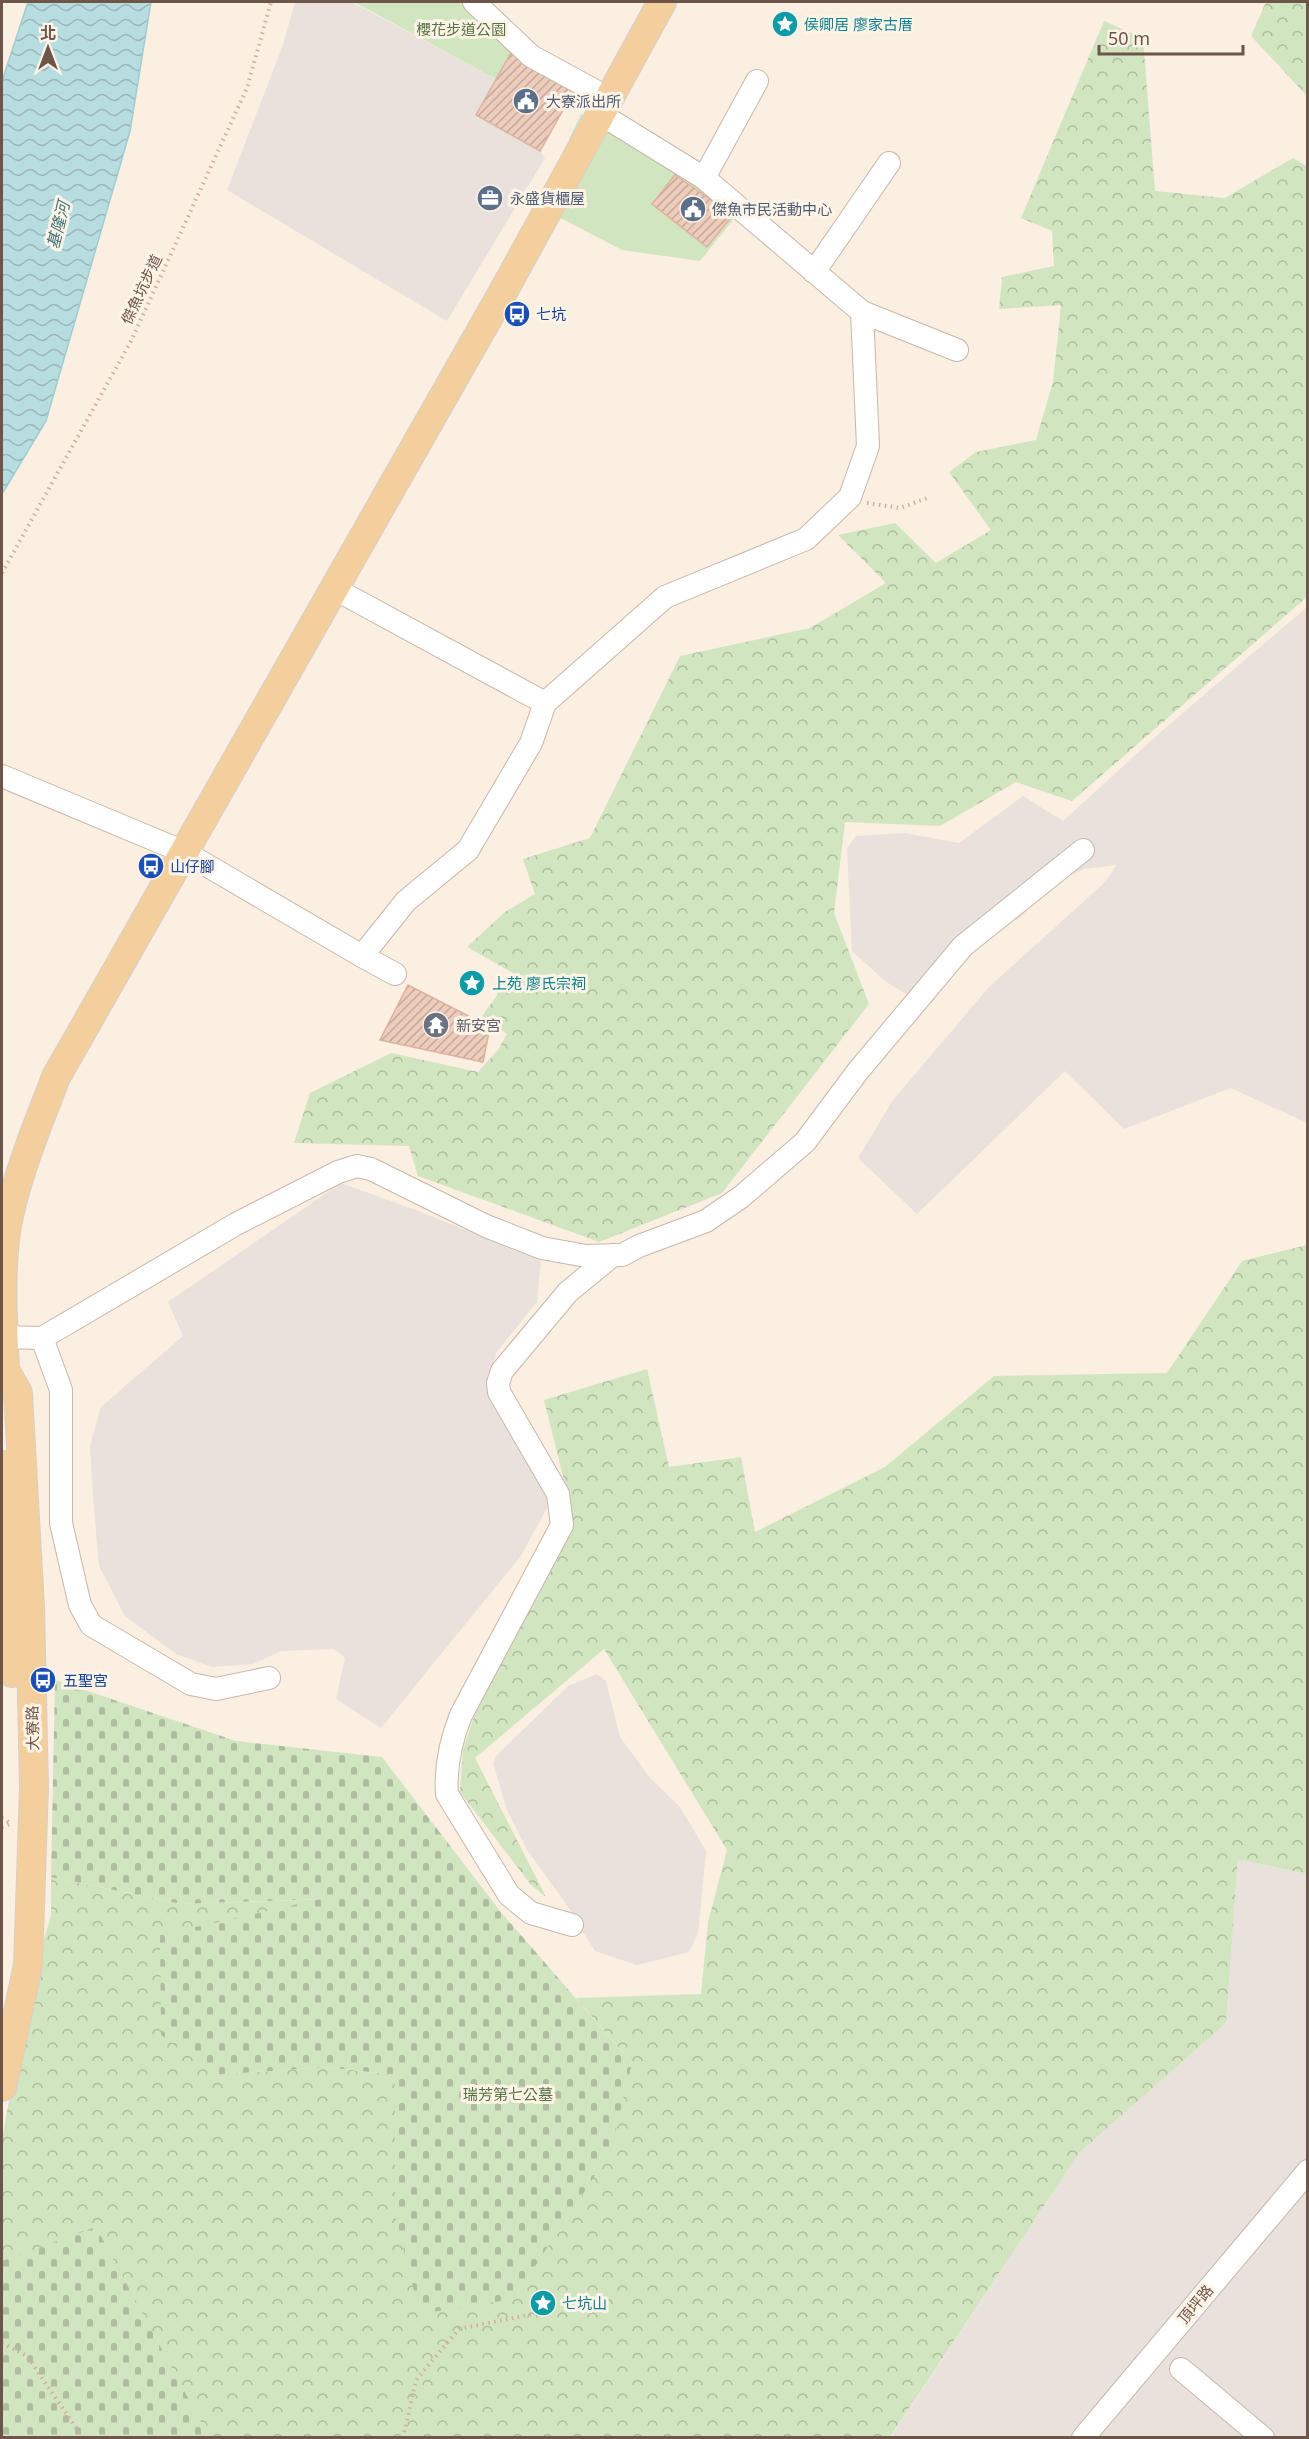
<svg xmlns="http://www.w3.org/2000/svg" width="1309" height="2439" font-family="'Noto Sans','Noto Sans TC',sans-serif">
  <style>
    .industrial { fill: #e9e1dc }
    .forest { fill: url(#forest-crowns) }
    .cemetery { fill: url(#cemetery-stones) }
    .green { fill: #d2e5c1 }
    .water { fill: url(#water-waves); stroke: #9fcdd2; stroke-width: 1.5 }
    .building { fill: url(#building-hatch); stroke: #deb29d; stroke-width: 1.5 }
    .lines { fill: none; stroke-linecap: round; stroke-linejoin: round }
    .minor-casing { stroke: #c9b6a9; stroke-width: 24 }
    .major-casing { stroke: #d6cfcc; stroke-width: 30 }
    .path { stroke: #d1af9f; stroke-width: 4; stroke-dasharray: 1.5 4.5; stroke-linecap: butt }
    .minor { stroke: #fff; stroke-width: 22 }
    .major { stroke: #f4cf9e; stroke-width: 28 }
    .labels { text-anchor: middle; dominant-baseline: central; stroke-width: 6; stroke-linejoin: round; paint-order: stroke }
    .culture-label { font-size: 15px; fill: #0d838f; stroke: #fdf3e7; text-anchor: start }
    .park-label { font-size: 15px; fill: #547443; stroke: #fdf3e7 }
    .service-label { font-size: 15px; fill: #4e5e75; stroke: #fdf3e7; text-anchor: start }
    .street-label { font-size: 15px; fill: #6e554a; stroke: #fdf3e7 }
    .transit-label { font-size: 15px; fill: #164399; stroke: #fdf3e7; text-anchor: start }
    .worship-label { font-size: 15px; fill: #5b616d; stroke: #fdf3e7; text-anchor: start }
    .water-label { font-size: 16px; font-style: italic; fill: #43747a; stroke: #fdf3e7 }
  </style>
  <defs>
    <pattern id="forest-crowns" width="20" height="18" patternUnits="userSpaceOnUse" patternTransform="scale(1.5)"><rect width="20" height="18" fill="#d2e5c1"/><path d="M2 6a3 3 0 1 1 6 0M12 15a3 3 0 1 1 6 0" fill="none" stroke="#afbc9f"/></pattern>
    <pattern id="cemetery-stones" width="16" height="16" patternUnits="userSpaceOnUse" patternTransform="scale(1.5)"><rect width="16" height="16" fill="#d2e5c1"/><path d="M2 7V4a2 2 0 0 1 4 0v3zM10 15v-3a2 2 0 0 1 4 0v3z" fill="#afbc9f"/></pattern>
    <pattern id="water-waves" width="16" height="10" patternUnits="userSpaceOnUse" patternTransform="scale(1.5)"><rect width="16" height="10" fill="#b8dde1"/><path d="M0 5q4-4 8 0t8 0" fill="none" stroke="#9ab6b8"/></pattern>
    <pattern id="building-hatch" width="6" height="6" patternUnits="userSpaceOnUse" patternTransform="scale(1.5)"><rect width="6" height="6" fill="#edccbb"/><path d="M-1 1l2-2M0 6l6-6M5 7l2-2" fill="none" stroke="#c4a89a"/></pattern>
  </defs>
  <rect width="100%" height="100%" fill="#faefe1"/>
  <g class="industrial">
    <path d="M295 2H352L496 79 476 115 540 151 545 158 447 321 227 190 283 45Z"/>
    <path d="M1307 607V1123L1231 1088 1124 1129 1065 1071 917 1214 858 1158 893 1100 989 987 1103 884 1117 865 1084 869 1054 883 1017 920 993 918 917 1001 885 981 852 951 847 848 856 836 905 833 959 843 1023 796 1063 821 1164 729Z"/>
    <path d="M341 1183 421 1212 541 1261 537 1302 496 1353 490 1376 551 1501 520 1557 381 1728 336 1699 345 1658 334 1649 281 1651 253 1664 212 1667 176 1654 125 1616 99 1566 93 1496 90 1445 101 1407 183 1336 168 1302Z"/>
    <path d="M597 1674 606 1681 620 1737 650 1778 680 1807 706 1851 698 1934 689 1952 637 1965 595 1951 564 1901 527 1850 507 1810 493 1763 496 1756 568 1686Z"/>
    <path d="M1238 1859 1307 1874V2437L890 2438 1079 2153 1226 2023Z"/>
  </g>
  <g class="forest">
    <path d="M1266 2H1307V96L1251 36Z"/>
    <path d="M1104 21 1143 38 1155 191 1225 198 1293 158 1307 166V597L1072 801 1016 782 940 826 845 822 834 913 869 1004 722 1193 599 1242 418 1176 409 1146 294 1143 310 1093 391 1053 478 1072 498 1050 507 1034 482 1016 513 973 467 947 505 912 535 894 523 859 590 838 680 656 810 628 886 583 838 535 895 523 936 563 991 530 949 472 976 452 1036 440 1053 382 1061 305 999 309 1002 277 1054 266 1052 231 1021 218Z"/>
    <path d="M1307 1245V1874L1238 1859 1226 2023 1079 2153 890 2437 2 2438V2140L28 1991 51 1916V1877L181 1904 326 1899 216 2075 326 2067 395 2075V2215L632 2063 576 1998 701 1994 708 1922 727 1850 604 1649 475 1758 546 1897 531 1885 460 1792 463 1750 511 1604 566 1488 544 1400 647 1369 669 1467 741 1457 755 1532 885 1467 994 1376 1167 1373 1242 1261Z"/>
  </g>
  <g class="cemetery">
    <path d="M55 1680 236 1741 382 1757 500 1911 632 2063 610 2153 513 2299 420 2314 395 2215V2075L326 2067 216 2075 161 2035 160 1935 321 1899 181 1904 51 1877Z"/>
    <path d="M96 2227 209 2437H2V2261Z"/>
  </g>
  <g class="green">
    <path d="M354 2H474L512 51 496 79Z"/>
    <path d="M581 114 688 174 737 215 700 261 622 250 547 211 572 168 569 139Z"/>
  </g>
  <path class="water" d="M28 2H151L130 131 46 421 2 494V81Z"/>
  <g class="building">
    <path d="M512 51 576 87 540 151 476 115Z"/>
    <path d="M675 175 733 215 707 247 652 204Z"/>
    <path d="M408 985 490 1027 483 1062 380 1040Z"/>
  </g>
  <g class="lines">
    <defs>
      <g id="minor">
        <path d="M474 2 531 56 610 99"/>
        <path d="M602 115 704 178 862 312 957 350"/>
        <path d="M704 178 757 81"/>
        <path d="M814 272 889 163"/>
        <path d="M335 589 545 703 531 743 468 850 406 901 362 956 395 974"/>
        <path d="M545 703 665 597 806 539 850 497 868 446 862 312"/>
        <path d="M2 776 184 852 362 956"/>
        <path d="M3 1337 42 1338 236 1224 338 1172 357 1166 371 1169 486 1226 542 1248 586 1256 622 1255 639 1246 706 1221 741 1197 805 1142 858 1071 963 946 1083 850"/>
        <path d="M42 1338 61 1390V1523L80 1605 91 1625 191 1684 216 1689 269 1678"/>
        <path d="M572 1925 531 1913 509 1895 447 1794C445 1767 451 1740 461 1715L562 1525 558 1494 499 1392 498 1383 502 1371 568 1292 613 1255"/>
        <path d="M1181 2369 1263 2438"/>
        <path d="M1083 2438 1308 2171"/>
      </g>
      <g id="major">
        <path d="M2 1380 5 1370C3 1324 0 1276 6 1231 15 1178 37 1127 56 1077L503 292 662 2"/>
        <path d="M2 1465 12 1673"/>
        <path d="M2 2087 28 1965 34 1787 30 1607 18 1393 5 1370"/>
      </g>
    </defs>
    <use href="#minor" class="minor-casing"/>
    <use href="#major" class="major-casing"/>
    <g class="path">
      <path d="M867 503 900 508 930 497"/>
      <path d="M2 573 131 341 247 88 271 2"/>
      <path d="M2 1818 10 1823"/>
      <path d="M2 1827 10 1824"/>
      <path d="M2 2343 27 2356 83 2438"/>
      <path d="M403 2438 416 2380 459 2329 533 2314"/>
    </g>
    <use href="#minor" class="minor"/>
    <use href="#major" class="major"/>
  </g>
  <defs>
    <symbol id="sight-disc" viewBox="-11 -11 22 22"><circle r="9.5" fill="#0f9aa8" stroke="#fdf3e7"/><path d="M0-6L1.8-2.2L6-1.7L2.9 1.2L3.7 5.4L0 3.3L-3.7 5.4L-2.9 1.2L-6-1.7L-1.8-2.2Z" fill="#fff"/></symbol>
    <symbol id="civic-disc" viewBox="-11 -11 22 22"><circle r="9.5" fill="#5c6f8a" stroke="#fdf3e7"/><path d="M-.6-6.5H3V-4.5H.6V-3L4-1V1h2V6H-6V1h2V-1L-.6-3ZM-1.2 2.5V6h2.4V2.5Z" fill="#fff"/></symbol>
    <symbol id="office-disc" viewBox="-11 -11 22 22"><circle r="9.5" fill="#5c6f8a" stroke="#fdf3e7"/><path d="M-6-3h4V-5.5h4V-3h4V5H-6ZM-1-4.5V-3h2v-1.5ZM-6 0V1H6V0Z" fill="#fff"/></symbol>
    <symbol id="bus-disc" viewBox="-11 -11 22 22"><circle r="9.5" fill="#1a4fb4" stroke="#fdf3e7"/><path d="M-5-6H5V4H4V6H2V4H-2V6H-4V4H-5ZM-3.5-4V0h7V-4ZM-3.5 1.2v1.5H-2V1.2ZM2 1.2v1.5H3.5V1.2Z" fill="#fff"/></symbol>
    <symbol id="temple-disc" viewBox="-11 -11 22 22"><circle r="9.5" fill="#6b7280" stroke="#fdf3e7"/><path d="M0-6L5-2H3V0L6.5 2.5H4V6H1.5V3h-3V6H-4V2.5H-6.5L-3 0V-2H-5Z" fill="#fff"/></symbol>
  </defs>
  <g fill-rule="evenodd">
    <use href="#sight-disc" x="770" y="9" width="30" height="30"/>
    <use href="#civic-disc" x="511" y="86" width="30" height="30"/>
    <use href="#office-disc" x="475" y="183" width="30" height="30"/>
    <use href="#civic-disc" x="678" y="194" width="30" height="30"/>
    <use href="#bus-disc" x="502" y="299" width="30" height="30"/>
    <use href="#bus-disc" x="136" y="851" width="30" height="30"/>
    <use href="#sight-disc" x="457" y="968" width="30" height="30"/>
    <use href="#temple-disc" x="421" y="1010" width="30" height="30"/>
    <use href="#bus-disc" x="28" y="1665" width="30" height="30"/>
    <use href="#sight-disc" x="528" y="2288" width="30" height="30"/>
  </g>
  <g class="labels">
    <g class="culture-label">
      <text x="804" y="24">侯卿居 廖家古厝</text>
      <text x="492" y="983">上苑 廖氏宗祠</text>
      <text x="562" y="2303">七坑山</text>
    </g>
    <g class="park-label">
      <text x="461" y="29">櫻花步道公園</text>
      <text x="508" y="2094">瑞芳第七公墓</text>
    </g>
    <g class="service-label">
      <text x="546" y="101">大寮派出所</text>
      <text x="510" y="198">永盛貨櫃屋</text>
      <text x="712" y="209">傑魚市民活動中心</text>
    </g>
    <g class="street-label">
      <text transform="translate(141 289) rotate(-65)">傑魚坑步道</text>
      <text transform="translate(32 1728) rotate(-91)">大寮路</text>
      <text transform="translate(1195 2304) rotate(-50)">頂坪路</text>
    </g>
    <g class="transit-label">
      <text x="536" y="314">七坑</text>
      <text x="170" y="866">山仔腳</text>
      <text x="63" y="1680">五聖宮</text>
    </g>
    <g class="worship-label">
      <text x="456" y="1025">新安宮</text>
    </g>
    <g class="water-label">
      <text transform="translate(58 225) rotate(-76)">基隆河</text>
    </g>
  </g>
  <rect width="1309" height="2439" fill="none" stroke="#6e554a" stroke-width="6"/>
  <g transform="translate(48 48)" stroke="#fdf3e7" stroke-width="4.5" paint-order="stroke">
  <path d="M0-4.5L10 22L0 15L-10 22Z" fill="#6e554a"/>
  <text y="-9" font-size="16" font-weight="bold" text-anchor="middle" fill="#6e554a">北</text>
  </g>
  <path d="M1099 45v9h144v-9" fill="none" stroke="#6e554a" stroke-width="3"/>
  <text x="1108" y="45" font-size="18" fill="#6e554a" stroke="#fdf3e7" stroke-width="4.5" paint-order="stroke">50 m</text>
</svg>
